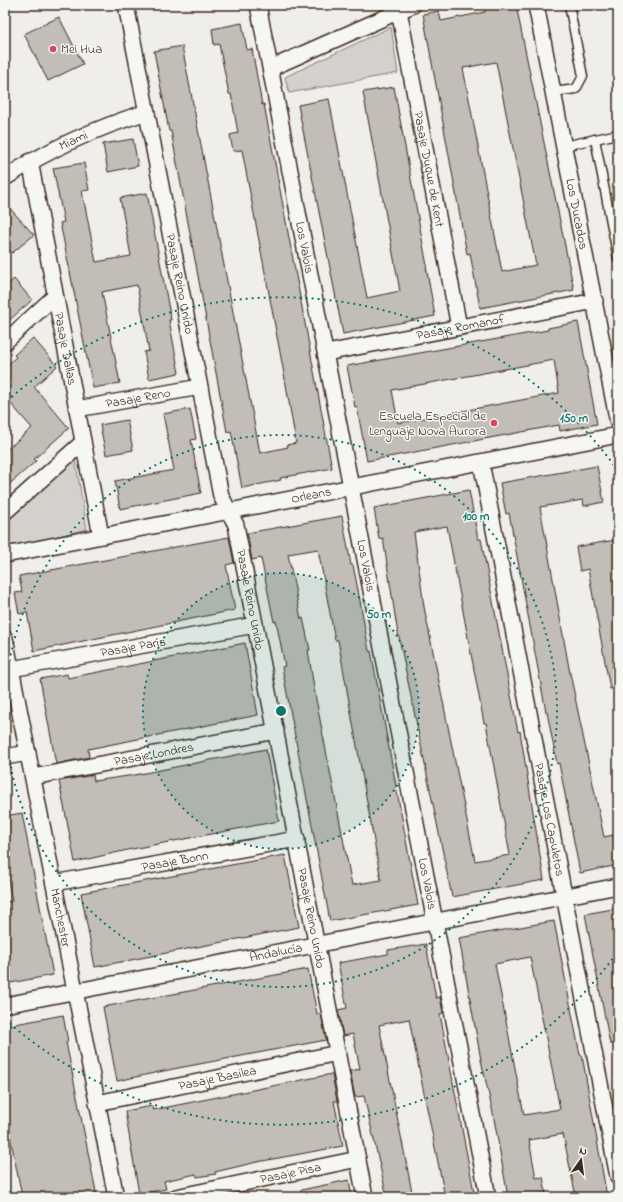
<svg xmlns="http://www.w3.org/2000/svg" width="623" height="1202" font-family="'Indie Flower',sans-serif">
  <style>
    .green { fill: #d4d1cc; stroke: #887e75 }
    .building { fill: #c2bdb7; stroke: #3b2a1e; fill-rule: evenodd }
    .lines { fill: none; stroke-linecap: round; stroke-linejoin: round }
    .service-casing { stroke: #3b2a1e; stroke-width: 11 }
    .minor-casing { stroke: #3b2a1e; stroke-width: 18 }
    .service { stroke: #f6f6f2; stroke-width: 8 }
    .minor { stroke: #f6f6f2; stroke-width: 15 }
    .ring { fill: none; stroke: #0f766e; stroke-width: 2; stroke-dasharray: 2 4 }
    .poi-dot { fill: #d1495b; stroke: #f6f6f2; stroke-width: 1.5 }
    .labels { text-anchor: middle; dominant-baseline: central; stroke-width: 3; stroke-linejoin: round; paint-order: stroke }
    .poi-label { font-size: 13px; fill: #3b2a1e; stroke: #f6f6f2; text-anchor: start }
    .street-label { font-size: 13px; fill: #3b2a1e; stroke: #f6f6f2 }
    .centre { fill: #0f766e; stroke: #f6f6f2; stroke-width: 2 }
    .ring-label { font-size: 12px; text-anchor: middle; font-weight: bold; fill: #0f766e; stroke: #f6f6f2; stroke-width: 3; stroke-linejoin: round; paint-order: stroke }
  </style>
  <rect width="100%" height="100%" fill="#efeeea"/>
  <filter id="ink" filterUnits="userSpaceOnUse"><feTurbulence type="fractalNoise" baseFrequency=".025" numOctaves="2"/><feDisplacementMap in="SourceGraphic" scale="8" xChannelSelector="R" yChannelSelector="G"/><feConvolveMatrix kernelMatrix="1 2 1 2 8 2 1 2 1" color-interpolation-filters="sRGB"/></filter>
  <g filter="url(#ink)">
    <g class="green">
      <path d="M391 27 398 73 289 93 285 77Z"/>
      <path d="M75 458 87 529 5 549V520Z"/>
    </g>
    <g class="building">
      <path d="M484 5H516L574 290 480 308 470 253 467 254 423 14 439 11 441 21 485 12ZM496 62 536 265 502 272 463 68Z"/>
      <path d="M59 17 83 64 48 81 24 34Z"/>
      <path d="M242 23 247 50 252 49 262 105 264 104 332 468 280 478 281 480 242 488 231 431 227 432 171 131H169L154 51 182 46 260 453 288 447 287 445 296 443 285 379 242 150 233 151 230 135 238 133 231 94H229L219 44 214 45 212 29Z"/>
      <path d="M394 87 427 266H426L435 316 343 334 298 105 329 99 367 298 400 291 363 92Z"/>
      <path d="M133 139 138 166 108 172 103 144Z"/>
      <path d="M84 163 89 190 82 191 96 262 131 256 120 198 147 193 171 320H169L179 373 149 379 144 352 149 351 137 285 102 292 120 383 93 388 63 237 60 223 64 222 53 168Z"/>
      <path d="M5 203 34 235 12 253 5 245Z"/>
      <path d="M14 279 32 300 5 324V287Z"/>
      <path d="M578 322 597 424 560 431 559 425 367 461 357 407H355L347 366 548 330V328ZM554 360 559 393 398 423 392 390Z"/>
      <path d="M33 338 57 366 34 387 69 428 34 459 36 461 5 488V451L32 428 5 397V367L16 357 14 355Z"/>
      <path d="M190 409 196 439 191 440 201 493 120 509 115 481 174 470 163 414Z"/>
      <path d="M127 420 133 450 106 455 100 425Z"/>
      <path d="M597 466 604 502 584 506 583 500 540 507 569 668 604 837 613 835 618 865 580 873 559 763 557 764 547 712H546L509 513 506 514 500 483Z"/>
      <path d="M469 490 478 539H481L518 732 520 731 544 880 452 897 397 628 383 538 379 539 374 508ZM447 526 484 723H486L510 855 475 861 424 607 414 532Z"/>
      <path d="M342 516 351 565H353L358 590 369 651H371L418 905 330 921 282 667 285 666 276 621 274 622 261 558 252 560 247 533ZM318 549 335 640H338L381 880 352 885 315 694 308 650H310L303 618 301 619 288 554Z"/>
      <path d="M229 537 234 563 226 565 235 610 34 651 27 612 19 614 15 593 22 592 19 576Z"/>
      <path d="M615 540 618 558V688L610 689 588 569 580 571 576 547Z"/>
      <path d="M245 643 258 715 88 749 89 757 56 764 40 679 67 674 68 678Z"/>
      <path d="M266 749 279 821 132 849 75 862 59 781 93 775 94 781 135 775Z"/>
      <path d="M22 813 53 975 5 984V902L12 901 5 865V816Z"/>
      <path d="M285 855 299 927 95 967 81 893Z"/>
      <path d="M618 908V1044H610L585 914Z"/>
      <path d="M554 921 580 1055H582L607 1197H576L563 1134 529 1140 536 1178 543 1177 546 1193 524 1197H508L493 1113 481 1060 459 938ZM530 957 560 1109 524 1115 495 964Z"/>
      <path d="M426 944 436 998 440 997 443 1013 440 1014 475 1197H445L409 1019 379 1025 413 1197H387L364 1096 355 1097 350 1071 360 1069 353 1034 343 1036 338 1010 347 1008 338 963 388 954V950Z"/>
      <path d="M308 969 317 1014 321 1013 326 1040 173 1069 117 1081 103 1007Z"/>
      <path d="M63 1015 68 1042H66L97 1197H35V1193L22 1196 5 1112V1026Z"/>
      <path d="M332 1074 337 1101H334L343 1146 257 1162 215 1172 216 1174 197 1177 196 1174 164 1181 166 1189 139 1194 125 1111 152 1106 153 1110Z"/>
      <path d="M349 1180 352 1197H301V1190Z"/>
    </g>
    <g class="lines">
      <defs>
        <g id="service">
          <path d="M553 92 576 89 583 76 569 5"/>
          <path d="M595 139 618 259"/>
          <path d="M564 146 618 134"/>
        </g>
        <g id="minor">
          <path id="s1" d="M126 5 221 496 236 525 365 1197"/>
          <path id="s2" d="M258 5 488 1197"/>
          <path id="s3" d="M536 5 618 423"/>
          <path id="s4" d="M399 11 459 327"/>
          <path d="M271 68 413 5"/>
          <path id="s5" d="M30 161 101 536"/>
          <path id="s6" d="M5 178C49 149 96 128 147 112"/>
          <path d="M5 342 55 296"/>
          <path id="s7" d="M326 353 595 301"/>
          <path id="s8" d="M77 409 200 387"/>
          <path id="s9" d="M481 462 618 1177"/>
          <path d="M5 512 83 442"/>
          <path id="s10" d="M5 555 618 435"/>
          <path id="s11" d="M5 638 116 1197"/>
          <path id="s12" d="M11 669 255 625"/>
          <path d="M5 757 28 753"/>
          <path id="s13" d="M33 777 276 731"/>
          <path id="s14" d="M54 883 297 839"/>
          <path id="s15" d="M5 1005 618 886"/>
          <path id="s16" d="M97 1103 338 1053"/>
          <path id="s17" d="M176 1197 358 1159"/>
        </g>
      </defs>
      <use href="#service" class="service-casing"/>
      <use href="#minor" class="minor-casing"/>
      <use href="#service" class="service"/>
      <use href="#minor" class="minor"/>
    </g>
  </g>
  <circle cx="281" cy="711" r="138" fill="#0f766e" fill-opacity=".12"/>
  <g class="ring">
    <circle cx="281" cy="711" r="138"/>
    <path d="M5 709A276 276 0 1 1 5 713"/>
    <path d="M616 954A414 414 0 0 1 7 1021M7 401A414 414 0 0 1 616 468"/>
  </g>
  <g class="poi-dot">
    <circle cx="53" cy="49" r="4"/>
    <circle cx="494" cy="423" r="4"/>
  </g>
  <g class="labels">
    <g class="poi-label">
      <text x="61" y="49">Mei Hua</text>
      <text x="486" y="416" text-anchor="end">Escuela Especial de<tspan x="486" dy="15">Lenguaje Nova Aurora</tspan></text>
    </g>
    <g class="street-label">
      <text stroke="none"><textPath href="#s6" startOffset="78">Miami</textPath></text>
      <text stroke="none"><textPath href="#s4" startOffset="161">Pasaje Duque de Kent</textPath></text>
      <text stroke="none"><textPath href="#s3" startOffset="213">Los Ducados</textPath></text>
      <text stroke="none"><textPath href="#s2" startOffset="247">Los Valois</textPath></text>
      <text stroke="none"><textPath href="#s1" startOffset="284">Pasaje Reino Unido</textPath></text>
      <text stroke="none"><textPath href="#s7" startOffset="137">Pasaje Romanof</textPath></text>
      <text stroke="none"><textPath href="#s5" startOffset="191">Pasaje Dallas</textPath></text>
      <text stroke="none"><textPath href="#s8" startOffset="62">Pasaje Reno</textPath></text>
      <text stroke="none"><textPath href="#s10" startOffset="312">Orleans</textPath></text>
      <text stroke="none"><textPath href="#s2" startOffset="571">Los Valois</textPath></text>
      <text stroke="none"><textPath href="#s1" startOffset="609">Pasaje Reino Unido</textPath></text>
      <text stroke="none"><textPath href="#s12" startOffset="124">Pasaje París</textPath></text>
      <text stroke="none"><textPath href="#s13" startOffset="123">Pasaje Londres</textPath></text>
      <text stroke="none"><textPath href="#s9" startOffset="364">Pasaje Los Capuletos</textPath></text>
      <text stroke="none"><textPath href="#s14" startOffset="123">Pasaje Bonn</textPath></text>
      <text stroke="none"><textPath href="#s2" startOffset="895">Los Valois</textPath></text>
      <text stroke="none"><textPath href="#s11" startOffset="285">Manchester</textPath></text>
      <text stroke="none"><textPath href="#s1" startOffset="933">Pasaje Reino Unido</textPath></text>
      <text stroke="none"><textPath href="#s15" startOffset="276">Andalucía</textPath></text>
      <text stroke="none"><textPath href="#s16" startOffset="123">Pasaje Basilea</textPath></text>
      <text stroke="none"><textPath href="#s17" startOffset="117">Pasaje Pisa</textPath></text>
    </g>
  </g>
  <circle cx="281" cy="711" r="6" class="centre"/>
  <g class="ring-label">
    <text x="574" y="422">150 m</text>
    <text x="476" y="520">100 m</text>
    <text x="379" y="618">50 m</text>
  </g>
  <rect width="623" height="1202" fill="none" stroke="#f6f6f2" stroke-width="20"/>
  <rect x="10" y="10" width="603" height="1182" fill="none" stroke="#3b2a1e" stroke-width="1.5" filter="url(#ink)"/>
  <g transform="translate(581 1160) rotate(14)" stroke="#f6f6f2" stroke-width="3" paint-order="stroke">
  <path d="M0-3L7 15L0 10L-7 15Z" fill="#3b2a1e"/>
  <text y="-6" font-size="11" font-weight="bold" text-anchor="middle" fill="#3b2a1e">N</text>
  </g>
</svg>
